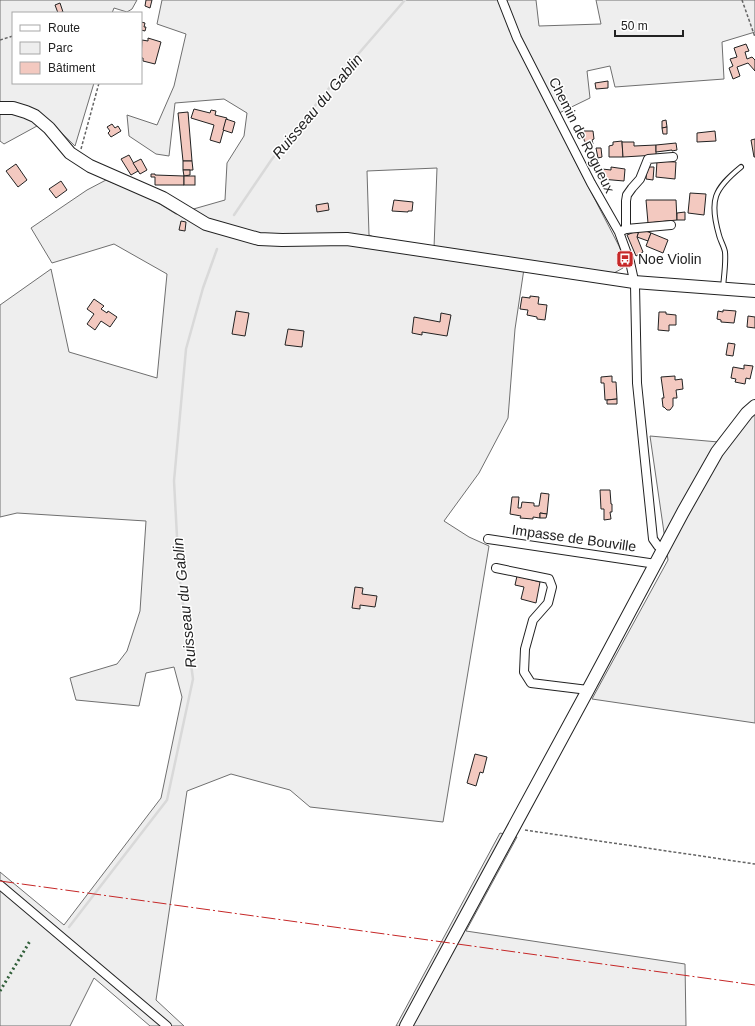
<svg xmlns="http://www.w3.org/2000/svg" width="755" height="1026" font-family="Helvetica,sans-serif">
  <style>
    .green { fill: #eee; stroke: #6f6f6f; fill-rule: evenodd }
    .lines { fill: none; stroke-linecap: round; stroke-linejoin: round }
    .stream { stroke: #d9d9d9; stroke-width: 2.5 }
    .building { fill: #f3c9c0; stroke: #222 }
    .lane-casing { stroke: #222; stroke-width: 6 }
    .street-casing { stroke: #222; stroke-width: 10 }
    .secondary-casing { stroke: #222; stroke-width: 14 }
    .path { stroke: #646464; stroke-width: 1.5; stroke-dasharray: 3 2; stroke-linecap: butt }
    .lane { stroke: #fff; stroke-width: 4 }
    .street { stroke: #fff; stroke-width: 8 }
    .secondary { stroke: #fff; stroke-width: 12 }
    .hedge { stroke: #2f5e38; stroke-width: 3; stroke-dasharray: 2 3; stroke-linecap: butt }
    .power { stroke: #c62828; stroke-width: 1; stroke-dasharray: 14 3 2 3; stroke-linecap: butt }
    .labels { text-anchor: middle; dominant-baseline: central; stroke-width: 3; stroke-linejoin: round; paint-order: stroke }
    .street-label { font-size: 14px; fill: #222; stroke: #fff }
    .poi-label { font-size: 14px; fill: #222; stroke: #fff; text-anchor: start }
    .water-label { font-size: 15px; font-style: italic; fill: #222; stroke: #fff }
  </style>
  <rect width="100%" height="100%" fill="#fff"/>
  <g class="green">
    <path d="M0 0H137L132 9 127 12 114 8 112 13H13V83H94L75 146 48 120 4 144 0 141Z"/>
    <path d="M162 0H536L539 26 601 24 596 0H755V32L722 42 724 79 615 87 610 66 587 71 590 98 553 116 575 161 619 246 623 256V268L614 273 525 262 515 329 508 418 479 473 444 521 469 537 489 546 443 822 310 807 290 790 231 774 187 791 156 1000 184 1026H150L94 978 70 1026H0V872L64 925 161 798 182 697 174 667 146 673 139 706 76 700 70 678 117 664 127 651 140 611 146 521 17 513 0 517V305L51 269 69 352 157 378 167 274 114 244 52 263 31 228 87 190 106 180 150 198 176 214 225 200 227 163 244 136 247 113 224 99 175 103 169 156 156 154 129 136 127 115 157 125 174 86 186 34 157 24ZM437 168 434 248 379 239 369 235 367 171Z"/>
    <path d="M755 403V723L592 699 668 560 650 436 730 443Z"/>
    <path d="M500 833 517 837 466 931 685 964 686 1026H396Z"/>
  </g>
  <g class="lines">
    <g class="stream">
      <path d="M234 215 272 159 334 82 405 0"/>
      <path d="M69 927 167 800 193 679 179 574 174 481 186 349 203 288 217 249"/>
    </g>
  </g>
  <g class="building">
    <path d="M146 0H152L150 8 145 6Z"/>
    <path d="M60 3 63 12 58 13 55 5Z"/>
    <path d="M141 22 145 23 144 27H146L145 31 141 30Z"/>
    <path d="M148 38 161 42 155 64 143 61V58H141L142 40 148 41Z"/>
    <path d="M746 44 749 51 745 52 747 59 752 57 755 60V71L748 63 737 67 740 76 733 79 729 68 733 66 730 59 737 57 734 48Z"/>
    <path d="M608 81V88L596 89 595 83Z"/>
    <path d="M194 109 210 113 211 110 216 111 215 115 227 118 220 143 210 140 214 125 191 118Z"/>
    <path d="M188 112 192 161H183L178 113Z"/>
    <path d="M226 119 235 122 232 133 223 130Z"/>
    <path d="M666 120 667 127 662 128V121Z"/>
    <path d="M112 124 115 128 118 126 121 131 111 137 108 133 110 131 107 127Z"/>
    <path d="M667 127V134H663L662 128Z"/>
    <path d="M584 131H593L594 139 592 140 593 144 587 145 584 140Z"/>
    <path d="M715 131 716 141 697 142V133Z"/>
    <path d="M755 139V157H754L751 140Z"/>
    <path d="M622 141 623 157H609V146L613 145V142Z"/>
    <path d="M622 142H634V146L656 145V155L623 157Z"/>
    <path d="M676 143 677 150 672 151V150L656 152V145Z"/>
    <path d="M596 148H601L602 157 598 158Z"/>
    <path d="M129 155 138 171 131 175 121 159Z"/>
    <path d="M141 159 147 170 140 174 133 163Z"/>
    <path d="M183 161H192L193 170H183Z"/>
    <path d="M657 161 676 162 675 179 656 177Z"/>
    <path d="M16 164 27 180 18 187 6 171Z"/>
    <path d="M611 167 625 169 624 181 601 179 602 169 611 170Z"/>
    <path d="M647 167H654L653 180 646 179Z"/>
    <path d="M183 170H190V175L184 176Z"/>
    <path d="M151 174H155V175L184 176V185H155V177H151Z"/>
    <rect x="184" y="176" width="11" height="9"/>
    <path d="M61 181 67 190 56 198 49 189Z"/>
    <path d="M690 193 706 194 704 215 688 213Z"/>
    <path d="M394 200 413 202 412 211H408V212L392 211Z"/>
    <path d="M646 200H676L677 220 648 223Z"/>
    <path d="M328 203 329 210 317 212 316 205Z"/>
    <path d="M685 212V220H677V213Z"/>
    <path d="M181 221 186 222 185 231 179 230Z"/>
    <path d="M639 230H643L651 233 648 241 637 237Z"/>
    <path d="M639 230 637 237 643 252 636 256 627 235Z"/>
    <path d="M651 233 668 240 663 253 646 246Z"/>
    <path d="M530 296 539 297 538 304 547 305 545 320 537 319V317L527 315 528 310 520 309 522 297 530 298Z"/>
    <path d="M94 299 104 306 101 309 107 313 108 311 117 317 110 327 101 321 95 330 87 324 94 314 87 309Z"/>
    <path d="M723 310 736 311 734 323 721 322V320L717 319 718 311 723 312Z"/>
    <path d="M236 311 249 313 245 336 232 334Z"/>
    <path d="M659 312H666V314L676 315V325H669V331L658 330Z"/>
    <path d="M441 313 451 315 447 336 422 332V335L412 333 414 317 440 322Z"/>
    <path d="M748 316 755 317V328L747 327Z"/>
    <path d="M288 329 304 331 302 347 285 345Z"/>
    <path d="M728 343 735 344 733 356 726 355Z"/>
    <path d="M744 365 753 366 750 379 746 378 745 384 735 382 736 379 731 378 733 367 744 369Z"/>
    <path d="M612 376V382H616L617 399 605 400 604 383H601V377Z"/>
    <path d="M675 376V380L682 379 683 389 676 390 677 398H673V406L670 410H667L664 407H663L662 398H664L661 377Z"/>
    <path d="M617 399V404H607V400Z"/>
    <path d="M600 490H610L611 504H612V512H610L611 519 604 520V509H601Z"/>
    <path d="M541 493 549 494 547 514 540 513V518L533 517V519L520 518 521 516 510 514 512 497H519L518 508H521L522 502 534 503V506H539Z"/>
    <path d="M540 513 547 514 546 518H540Z"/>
    <path d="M517 576 540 582 536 603 521 599 524 587 515 585Z"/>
    <path d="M355 587 363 588 362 594 377 596 375 607 360 605V609L352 608Z"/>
    <path d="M475 754 487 757 483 773 480 772 476 786 467 783Z"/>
  </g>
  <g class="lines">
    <defs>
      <path id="lane" d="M723 287C724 276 726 263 725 252 724 246 720 240 719 235 709 200 714 189 741 167"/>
      <g id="street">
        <path d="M502 0 517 38 591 183 619 232 630 262 635 285 637 383 653 539 658 546 663 550"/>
        <path d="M626 229V201L627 195 632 188 640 179 648 159 673 157"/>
        <path d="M621 231 626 229 671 225"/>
        <path d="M488 539 656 564"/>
        <path d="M496 568 549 579 552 587 548 603 533 620 525 649 524 672 531 683 588 690"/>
        <path d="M0 885 167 1026"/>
      </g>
      <g id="secondary">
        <path d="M0 108H13L26 112 35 116 49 128 70 153 90 166 163 198 206 224 259 239 282 240 347 239 634 282 755 291"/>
        <path d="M406 1026 588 690 683 512 717 452 747 413 755 406"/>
      </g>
    </defs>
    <use href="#lane" class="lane-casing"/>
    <use href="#street" class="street-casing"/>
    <use href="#secondary" class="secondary-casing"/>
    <g class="path">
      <path d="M742 0 755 37"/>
      <path d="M0 40 13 36"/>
      <path d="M81 149 99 83"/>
      <path d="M525 830 755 864"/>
    </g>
    <use href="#lane" class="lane"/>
    <use href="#street" class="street"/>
    <use href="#secondary" class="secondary"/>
    <path class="hedge" d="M0 991 30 941"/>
    <path class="power" d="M0 881 755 985"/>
  </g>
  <defs>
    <symbol id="bus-square" viewBox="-11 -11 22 22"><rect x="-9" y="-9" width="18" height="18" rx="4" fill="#c62828" stroke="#fff"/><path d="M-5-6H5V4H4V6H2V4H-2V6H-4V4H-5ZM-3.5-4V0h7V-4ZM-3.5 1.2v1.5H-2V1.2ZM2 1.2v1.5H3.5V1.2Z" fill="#fff"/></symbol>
  </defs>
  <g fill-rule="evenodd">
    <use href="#bus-square" x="615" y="249" width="20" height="20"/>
  </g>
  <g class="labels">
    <g class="street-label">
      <text transform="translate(582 135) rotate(63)">Chemin de Rogueux</text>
      <text transform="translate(574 538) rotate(8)">Impasse de Bouville</text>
    </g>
    <g class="poi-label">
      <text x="638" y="259">Noe Violin</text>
    </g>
    <g class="water-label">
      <text transform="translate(317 106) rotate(-50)">Ruisseau du Gablin</text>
      <text transform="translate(184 603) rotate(-96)">Ruisseau du Gablin</text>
    </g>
  </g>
  <rect x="12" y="12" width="130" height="72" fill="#ffffff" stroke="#a7a7a7"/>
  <rect x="20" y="25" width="20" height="6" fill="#ffffff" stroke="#a7a7a7"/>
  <text x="48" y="32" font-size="12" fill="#222222">Route</text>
  <rect x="20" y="42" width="20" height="12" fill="#eeeeee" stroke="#a7a7a7"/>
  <text x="48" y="52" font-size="12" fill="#222222">Parc</text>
  <rect x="20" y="62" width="20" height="12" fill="#f3c9c0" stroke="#a7a7a7"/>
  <text x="48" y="72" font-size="12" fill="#222222">Bâtiment</text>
  <path d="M615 30v6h68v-6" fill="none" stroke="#222222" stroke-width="2"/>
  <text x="621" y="30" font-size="12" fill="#222222" stroke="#ffffff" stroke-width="3" paint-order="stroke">50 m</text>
</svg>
